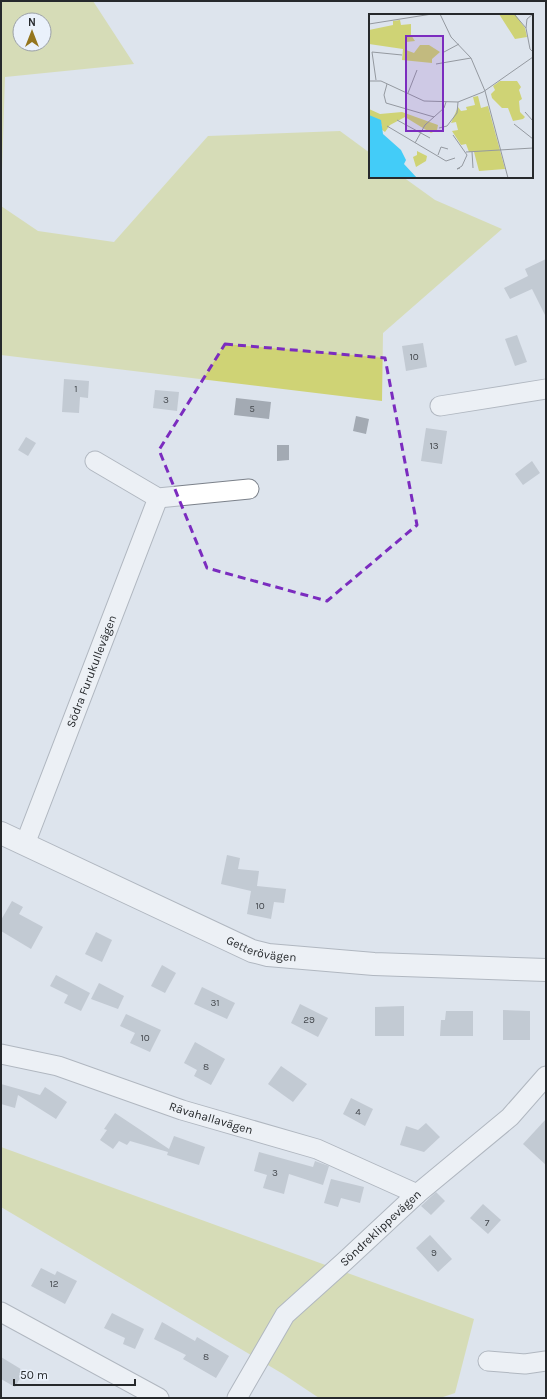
<svg xmlns="http://www.w3.org/2000/svg" width="547" height="1399" font-family="Karla,sans-serif">
  <style>
    .green { fill: #cfd375; fill-rule: evenodd }
    .building { fill: #a3aab3 }
    .lines { fill: none; stroke-linecap: round; stroke-linejoin: round }
    .street-casing { stroke: #7b818a; stroke-width: 21 }
    .secondary-casing { stroke: #7b818a; stroke-width: 24 }
    .street { stroke: #fff; stroke-width: 19 }
    .secondary { stroke: #fff; stroke-width: 22 }
    .marked { fill: none; stroke: #7b2cbf; stroke-width: 3; stroke-dasharray: 8 5; stroke-linejoin: round }
    .labels { text-anchor: middle; dominant-baseline: central; stroke-width: 3; stroke-linejoin: round; paint-order: stroke }
    .number-label { font-size: 10px; fill: #45494e }
    .street-label { font-size: 12px; fill: #26292c; stroke: #eaf1fb }
    .inset-road { fill: none; stroke: #9499a0; stroke-width: 1 }
    .view { fill: #7b2cbf; fill-opacity: 0.15; stroke: #7b2cbf; stroke-width: 2 }
    .inset-edge { fill: none; stroke: #26292c; stroke-width: 2 }
  </style>
  <rect width="100%" height="100%" fill="#dde4ed"/>
  <g class="green">
    <path d="M1 1H93L134 64 5 77 1 202ZM20 20H44V44H20Z"/>
    <path d="M340 131 370 153V177H403L435 200 502 229 383 333 382 401 1 355V206L38 231 114 242 208 136Z"/>
    <path d="M1 1147 474 1319 455 1393 440 1398H319L283 1374 1 1207Z"/>
  </g>
  <g class="building">
    <path d="M546 259V317L532 289 510 299 504 288 528 276 525 269Z"/>
    <path d="M517 335 527 362 515 366 505 339Z"/>
    <path d="M423 343 427 367 406 371 402 346Z"/>
    <path d="M64 379 89 381 88 398 80 397 79 413 62 412Z"/>
    <path d="M155 390 179 392 177 411 153 408Z"/>
    <path d="M236 398 271 402 269 419 234 415Z"/>
    <path d="M356 416 369 419 366 434 353 431Z"/>
    <path d="M426 428 447 431 442 464 421 461Z"/>
    <path d="M26 437 36 443 28 456 18 450Z"/>
    <path d="M277 445H289V460L277 461Z"/>
    <path d="M532 461 540 473 523 485 515 474Z"/>
    <path d="M227 855 240 858 238 869 259 871 257 886 286 889 284 903 274 902 271 919 247 914 251 891 221 884Z"/>
    <path d="M12 901 23 907 19 914 43 927 31 949 1 931V920Z"/>
    <path d="M96 932 112 940 102 962 85 954Z"/>
    <path d="M162 965 176 973 165 993 151 986Z"/>
    <path d="M56 975 90 993 81 1011 64 1003 68 995 50 986Z"/>
    <path d="M99 983 124 996 118 1009 91 999Z"/>
    <path d="M202 987 235 1003 227 1019 194 1004Z"/>
    <path d="M300 1004 328 1018 318 1037 291 1023Z"/>
    <path d="M404 1006V1036H375V1007Z"/>
    <path d="M503 1010 530 1011V1040H503Z"/>
    <path d="M446 1011H473V1036H440L441 1020H445Z"/>
    <path d="M126 1014 161 1030 150 1052 130 1043 135 1033 120 1026Z"/>
    <path d="M195 1042 225 1059 211 1085 194 1076 197 1070 184 1063Z"/>
    <path d="M281 1066 307 1084 293 1102 268 1084Z"/>
    <path d="M1 1084 40 1095 45 1087 67 1102 56 1119 18 1095 15 1108 1 1104Z"/>
    <path d="M351 1098 373 1109 365 1126 343 1114Z"/>
    <path d="M115 1113 169 1149 174 1136 205 1147 199 1165 167 1155 168 1152 130 1141 127 1145 119 1141 113 1149 100 1140 107 1130 104 1129Z"/>
    <path d="M546 1119V1165L523 1144Z"/>
    <path d="M426 1123 440 1137 424 1152 400 1145 406 1126 418 1130Z"/>
    <path d="M259 1152 313 1167 315 1161 329 1166 323 1185 289 1174 284 1194 263 1188 267 1175 254 1171Z"/>
    <path d="M331 1179 364 1187 360 1203 341 1198 338 1207 324 1203Z"/>
    <path d="M436 1192 445 1201 431 1215 421 1206Z"/>
    <path d="M483 1204 501 1220 488 1234 470 1218Z"/>
    <path d="M430 1235 452 1259 438 1272 416 1248Z"/>
    <path d="M41 1268 55 1275 57 1271 77 1281 65 1304 31 1286Z"/>
    <path d="M112 1313 144 1329 135 1349 123 1344 125 1338 104 1328Z"/>
    <path d="M162 1322 195 1341 197 1337 229 1356 216 1378 183 1359 186 1355 154 1339Z"/>
    <path d="M1 1357 24 1371 15 1387 1 1379Z"/>
  </g>
  <g class="lines">
    <defs>
      <g id="street">
        <path d="M440 406 546 389"/>
        <path d="M95 461 158 498 249 489"/>
        <path id="s1" d="M25 844 158 498"/>
        <path id="s2" d="M1 1054 58 1066 182 1110 317 1149 417 1194"/>
        <path d="M1 1312 159 1398"/>
        <path d="M488 1361 525 1364 546 1361"/>
        <path id="s3" d="M237 1398 285 1315 345 1261 417 1194 510 1117 546 1076"/>
      </g>
      <g id="secondary">
        <path id="s4" d="M1 833 252 951 268 955 374 964 546 970"/>
      </g>
    </defs>
    <use href="#street" class="street-casing"/>
    <use href="#secondary" class="secondary-casing"/>
    <use href="#street" class="street"/>
    <use href="#secondary" class="secondary"/>
  </g>
  <path d="M0 0H547V1399H0ZM225 344 385 358 417 525 327 601 207 568 159 450Z" fill="#dde4ed" fill-opacity=".55" fill-rule="evenodd"/>
  <path class="marked" d="M225 344 385 358 417 525 327 601 207 568 159 450Z"/>
  <g class="labels">
    <g class="number-label">
      <text x="414" y="357">10</text>
      <text x="76" y="389">1</text>
      <text x="166" y="400">3</text>
      <text x="252" y="409">5</text>
      <text x="434" y="446">13</text>
      <text x="260" y="906">10</text>
      <text x="215" y="1003">31</text>
      <text x="309" y="1020">29</text>
      <text x="145" y="1038">10</text>
      <text x="206" y="1067">8</text>
      <text x="358" y="1112">4</text>
      <text x="275" y="1173">3</text>
      <text x="487" y="1223">7</text>
      <text x="434" y="1253">9</text>
      <text x="54" y="1284">12</text>
      <text x="206" y="1357">8</text>
    </g>
    <g class="street-label">
      <text stroke="none"><textPath href="#s1" startOffset="185">Södra Furukullevägen</textPath></text>
      <text stroke="none"><textPath href="#s4" startOffset="286">Getterövägen</textPath></text>
      <text stroke="none"><textPath href="#s2" startOffset="220">Rävahallavägen</textPath></text>
      <text stroke="none"><textPath href="#s3" startOffset="225">Söndreklippevägen</textPath></text>
    </g>
  </g>
  <g transform="translate(369 14)">
    <rect width="164" height="164" fill="#dde4ed"/>
    <path d="M130 0H146L156 14 158 23 146 25ZM31 6 32 11 42 10V21L46 27 37 28V36L45 39 51 31H60L71 38 63 45V49L33 46 34 35 0 30V16L24 11V7ZM131 67H148L152 73 150 76 153 85 150 87 151 98 156 103 154 105 144 107 139 94H133L123 84 122 80 126 76 124 72ZM109 82 112 94 119 92 136 155 110 157 105 138H100L97 130 92 131 83 117 89 116 87 108 82 109 89 93 92 97 98 96 97 93 106 91 104 83ZM0 95 11 100 33 98 69 111 68 116 62 119 36 103 21 111 16 118 12 115 13 110 0 125ZM48 137 58 142 57 147 47 153 44 143 48 141Z" fill="#cfd375"/>
    <path d="M0 101 12 106 14 120 32 136 37 146 35 150 48 164H0Z" fill="#43ccf8"/>
    <path class="inset-road" d="M71 0 82 23 102 44 116 77 139 164M145 0 157 14 161 35 164 38M0 10 63 0M157 14 158 5 164 0M75 38 90 30M67 50 102 44M7 66 3 38 33 41M0 67H12L55 87 89 88 114 78 164 43M18 70 15 81 17 89 65 103M39 79 48 56M156 98 164 107M28 106 61 124M145 110 164 125M18 112 77 147 86 144M70 114 78 112 88 99 89 88M84 121 98 141 93 152 88 155 91 154M46 129 56 111 75 94 77 88M97 138 164 134M103 138 104 154M69 141 72 133 79 135"/>
    <path class="view" d="M37 22H74V117H37Z"/>
    <rect width="164" height="164" class="inset-edge"/>
  </g>
  <rect width="547" height="1399" fill="none" stroke="#26292c" stroke-width="4"/>
  <g transform="translate(32 32)"><circle r="19" fill="#eaf1fb" stroke="#9ca1a8"/>
  <path d="M0-3L7 15L0 10L-7 15Z" fill="#94751d"/>
  <text y="-6" font-size="11" font-weight="bold" text-anchor="middle" fill="#26292c">N</text>
  </g>
  <path d="M14 1379v6h121v-6" fill="none" stroke="#26292c" stroke-width="2"/>
  <text x="20" y="1379" font-size="12" fill="#26292c" stroke="#eaf1fb" stroke-width="3" paint-order="stroke">50 m</text>
</svg>
